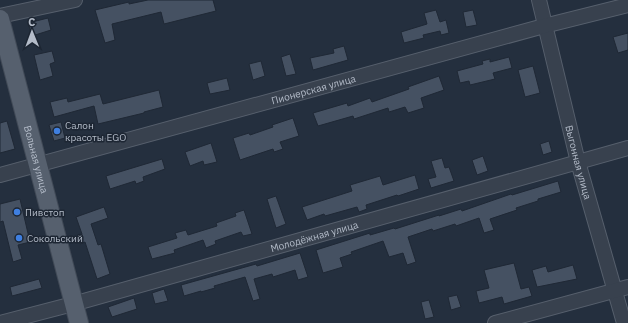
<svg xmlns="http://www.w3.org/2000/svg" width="628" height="323" font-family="'IBM Plex Sans',sans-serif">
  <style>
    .building { fill: #455162; stroke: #1f2835 }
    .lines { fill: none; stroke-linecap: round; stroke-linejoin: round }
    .minor-casing { stroke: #565f6c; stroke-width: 16 }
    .major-casing { stroke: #414a57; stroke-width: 20 }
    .minor { stroke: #38414e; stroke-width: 14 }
    .major { stroke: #56606e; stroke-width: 18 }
    .shop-dot { fill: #3f7fe0; stroke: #1d2633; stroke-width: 1.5 }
    .labels { text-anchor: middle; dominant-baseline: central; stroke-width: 3; stroke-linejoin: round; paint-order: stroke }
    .street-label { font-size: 10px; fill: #b4bcc9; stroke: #1d2633 }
    .poi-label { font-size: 10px; fill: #b4bcc9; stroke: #1d2633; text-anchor: start }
  </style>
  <rect width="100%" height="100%" fill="#242f3e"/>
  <g class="building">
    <path d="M148 0H213L216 11 164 24 161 12 112 24 115 40 105 43 95 10 129 2V4Z"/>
    <path d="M436 10 440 22 446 20 449 33 441 35 440 31 423 35 424 38 404 43 401 32 427 24 424 13Z"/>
    <path d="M473 10 477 25 466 27 463 12Z"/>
    <path d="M48 18 51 30 32 36 28 23Z"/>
    <path d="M628 33V50L618 53 613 37Z"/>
    <path d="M344 46 348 60 313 70 310 58 334 53 333 49Z"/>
    <path d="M52 51 55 62 50 64 53 76 40 80 34 55Z"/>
    <path d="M290 54 296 74 286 76 281 57Z"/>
    <path d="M509 57 512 68 493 73 495 79 470 85 469 81 460 83 457 71 483 64 482 61 490 59V62Z"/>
    <path d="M261 61 265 76 253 80 249 64Z"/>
    <path d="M533 66 540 93 525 97 518 70Z"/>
    <path d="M439 76 444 90 421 98 424 108 408 113 405 107 389 112 388 108 354 119 353 116 318 126 313 113 347 103 348 106 370 98 372 102 409 89 408 87Z"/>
    <path d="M227 78 230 90 210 94 207 83Z"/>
    <path d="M159 90 163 107 144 112V113L98 124 94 106 54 117 50 102 67 98 68 102 100 94 103 104Z"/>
    <path d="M293 118 299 136 280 142 283 149 274 152 273 149 240 160 233 138 249 133 250 135 273 127 272 125Z"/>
    <path d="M7 121 15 149 0 153V123Z"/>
    <path d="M61 122 65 138 54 141 49 125Z"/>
    <path d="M549 141 552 152 543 155 540 144Z"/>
    <path d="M211 143 217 162 204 165 203 161 190 166 185 152Z"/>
    <path d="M483 156 488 171 477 175 472 160Z"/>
    <path d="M442 158 445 168 449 167 454 181 431 188 428 179 436 177 431 161Z"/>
    <path d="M162 159 165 169 143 177 144 181 136 184 135 181 110 189 106 176Z"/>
    <path d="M415 175 419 189 398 196 397 195 366 205 367 209 359 212 357 207 325 216 324 214 307 220 302 207 352 191 350 185 380 176 383 185Z"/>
    <path d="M558 181 561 192 538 199V201L516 208 517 210 490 219 494 230 484 233 479 218 456 226 455 224 433 231 432 229 408 237 416 262 407 265 403 253 389 257 383 241 351 252 352 254 340 258 343 267 323 273 316 250 370 233V235L394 228 395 229 439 215V216L461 209 462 211 511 194 512 195Z"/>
    <path d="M276 196 286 224 276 228 267 199Z"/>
    <path d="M20 199 30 242 18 245 22 259 13 262 3 221 0 222V204Z"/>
    <path d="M104 207 108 218 91 224 98 245 101 244 110 274 97 279 85 242 80 244 77 236 82 234 76 217Z"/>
    <path d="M244 210 252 234 243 236 241 232 215 241 216 244 206 248 203 240 174 250 175 253 152 259 148 247 177 238 175 233 186 230 188 235 217 226 216 223 236 216 235 213Z"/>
    <path d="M300 253 308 277 298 280 295 270 273 277 272 274 254 279 260 299 253 301 245 277 214 286 215 288 201 292V291L184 296 181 285 256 264 257 266Z"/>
    <path d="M514 263 521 289 529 287 532 296 504 304 502 297 479 303 476 291 489 288 484 270Z"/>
    <path d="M573 265 577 279 537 287 532 270 546 266 548 272Z"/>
    <path d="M39 279 42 288 12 296 10 287Z"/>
    <path d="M164 289 168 301 155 304 152 293Z"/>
    <path d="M457 295 461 307 451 310 448 297Z"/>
    <path d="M134 298 137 309 112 317 108 307Z"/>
    <path d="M429 300 434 317 425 319 421 302Z"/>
  </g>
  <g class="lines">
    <defs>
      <g id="minor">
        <path id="s1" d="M539 0 578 162 624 323"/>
        <path d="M0 16 75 0"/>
        <path id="s2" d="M0 175 544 26 628 5"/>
        <path id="s3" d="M0 323 73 304 628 148"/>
        <path d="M495 323 628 287"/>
      </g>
      <g id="major">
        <path id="s4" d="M0 19 79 323"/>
      </g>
    </defs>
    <use href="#minor" class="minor-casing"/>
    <use href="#major" class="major-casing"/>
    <use href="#minor" class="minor"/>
    <use href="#major" class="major"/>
  </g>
  <g class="shop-dot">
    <circle cx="57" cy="131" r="4"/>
    <circle cx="17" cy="212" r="4"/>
    <circle cx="19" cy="238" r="4"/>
  </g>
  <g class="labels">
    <g class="street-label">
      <text stroke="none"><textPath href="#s2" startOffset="325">Пионерская улица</textPath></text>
      <text stroke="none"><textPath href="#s4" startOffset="145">Вольная улица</textPath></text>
      <text stroke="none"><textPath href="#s1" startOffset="167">Выгонная улица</textPath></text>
      <text stroke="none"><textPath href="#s3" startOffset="326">Молодёжная улица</textPath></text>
    </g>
    <g class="poi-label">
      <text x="65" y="125">Салон<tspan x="65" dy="12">красоты EGO</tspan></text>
      <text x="25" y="212">Пивстоп</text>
      <text x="27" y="238">Сокольский</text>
    </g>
  </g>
  <g transform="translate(32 32) rotate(359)" stroke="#1d2633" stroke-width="3" paint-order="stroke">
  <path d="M0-3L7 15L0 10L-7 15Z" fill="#b4bcc9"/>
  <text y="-6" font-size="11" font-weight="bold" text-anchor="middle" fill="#b4bcc9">С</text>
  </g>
</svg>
